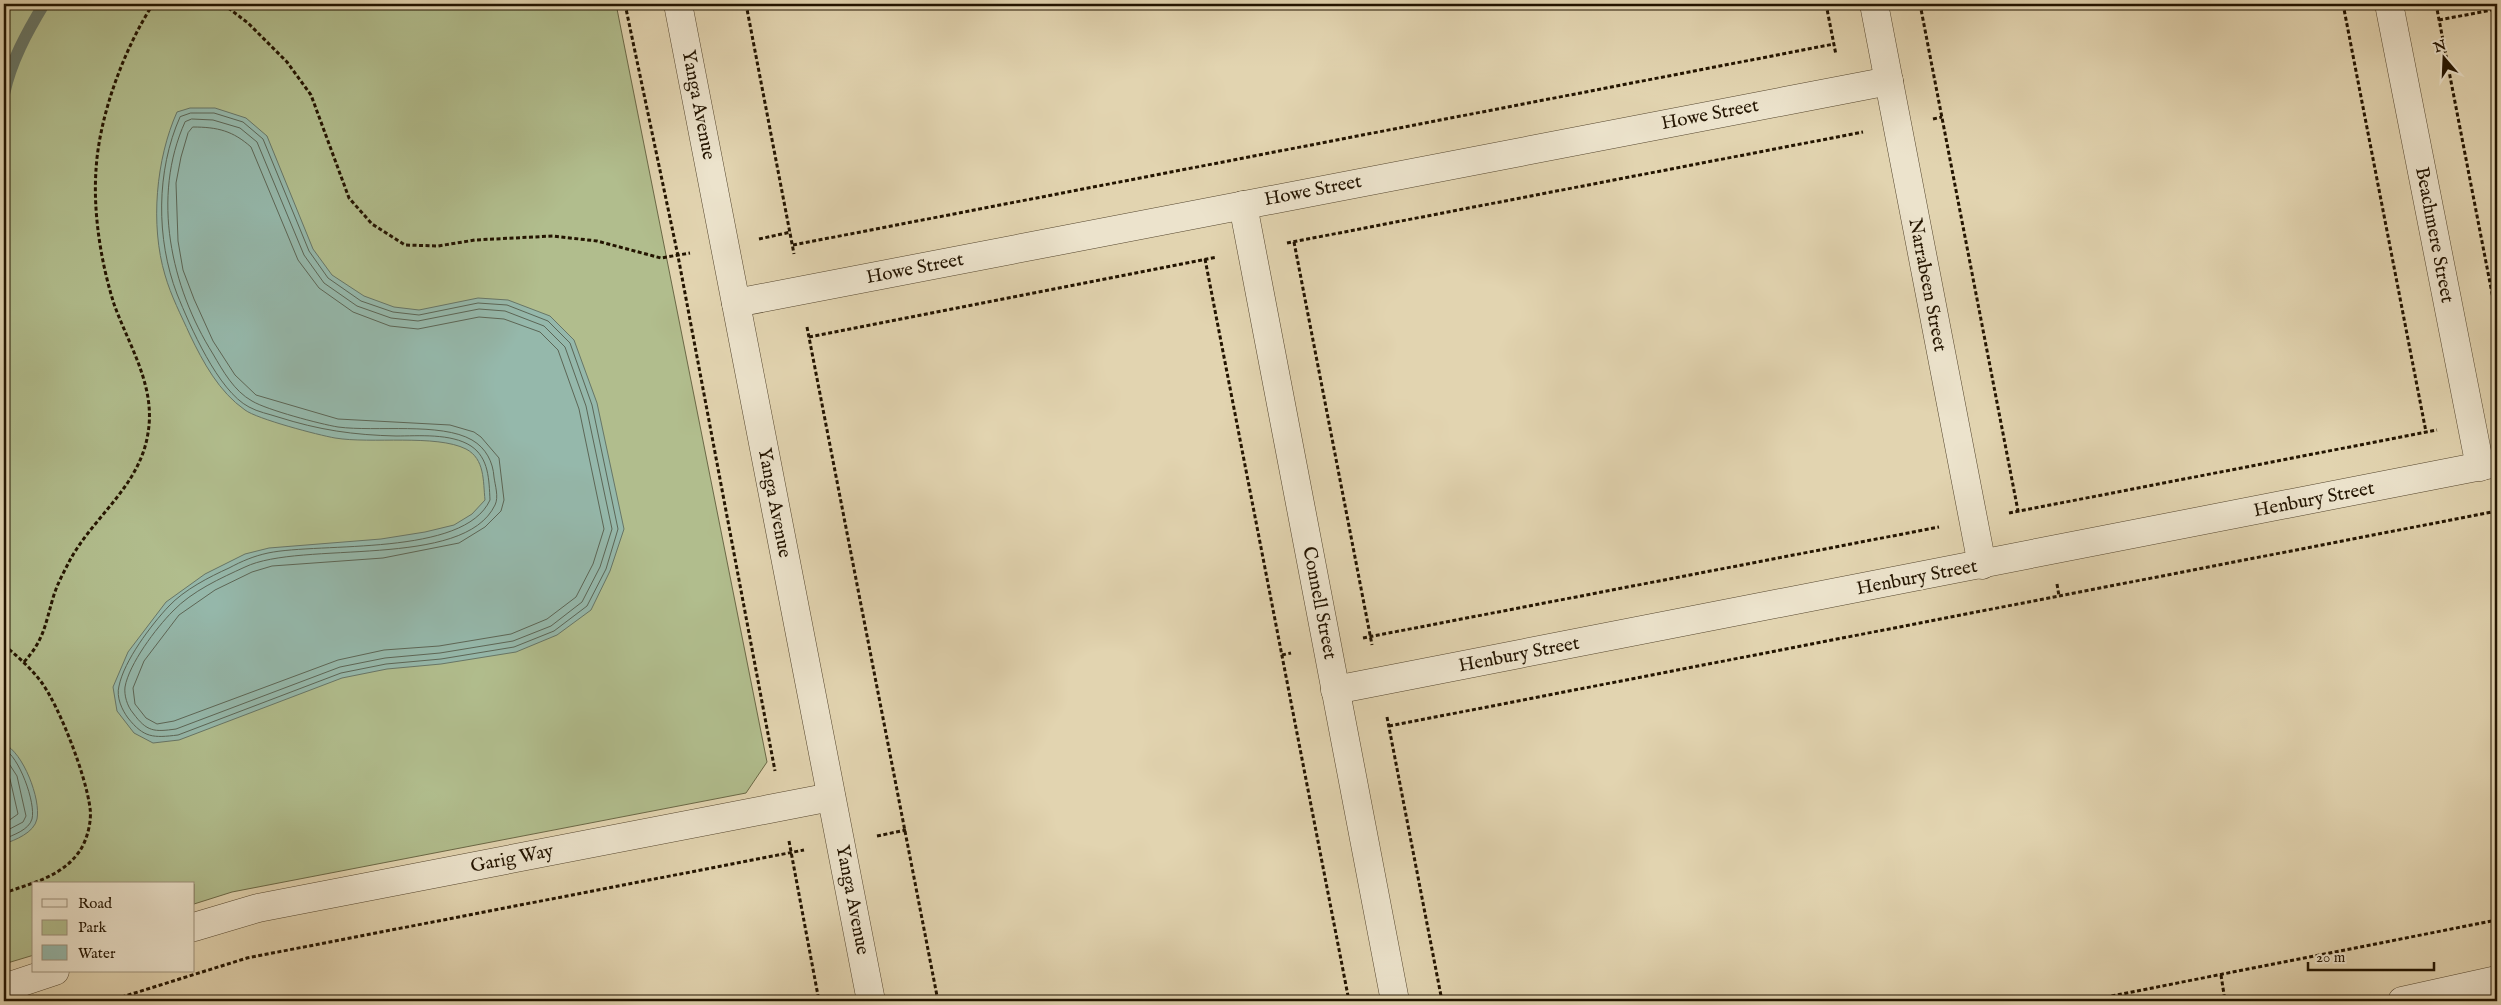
<svg xmlns="http://www.w3.org/2000/svg" width="2501" height="1005" font-family="'IM FELL English',serif">
  <style>
    .green { fill: #b1bd8d; stroke: #6a6846 }
    .water { fill: #95b8ab; stroke: #677667 }
    .lines { fill: none; stroke-linecap: round; stroke-linejoin: round }
    .shore { stroke: #5c6656; stroke-width: 1 }
    .stream { stroke: #677667; stroke-width: 12 }
    .minor-casing { stroke: #53442c; stroke-width: 29 }
    .path { stroke: #231400; stroke-width: 3; stroke-dasharray: 4 2.5; stroke-linecap: butt }
    .minor { stroke: #ece3cc; stroke-width: 28 }
    .labels { text-anchor: middle; dominant-baseline: central; stroke-width: 4.5; stroke-linejoin: round; paint-order: stroke }
    .street-label { font-size: 19px; fill: #231400; stroke: #ece3cc }
  </style>
  <rect width="100%" height="100%" fill="#e2d4b0"/>
  <filter id="stains"><feTurbulence type="fractalNoise" baseFrequency=".004" numOctaves="4"/><feColorMatrix values="0 0 0 0 .2 0 0 0 0 .09 0 0 0 0 .02 0 0 0 .5 -.17"/></filter>
  <radialGradient id="worn" r=".72"><stop offset=".6" stop-color="#630" stop-opacity="0"/><stop offset="1" stop-color="#630" stop-opacity=".3"/></radialGradient>
  <path class="green" d="M4 4H616L767 762 746 793 232 892 194 904V884H34V955L4 964Z"/>
  <g class="water">
    <path d="M190 108H215L246 118 267 136 313 249 332 275 364 296 394 307 419 310 478 298 508 300 550 316 574 340 597 403 624 529 610 571 591 610 557 635 516 652 441 664 387 669 342 678 179 740 153 743 134 733 117 711 113 687 128 652 166 602 205 574 245 554 269 548 381 539 425 532 454 525 472 514 485 500C483 481 485 459 466 449 436 434 371 444 335 438 318 435 257 419 245 410 219 392 203 362 190 335 181 315 171 296 165 275 150 225 156 159 177 112Z"/>
    <path d="M4 744C23 752 41 799 37 819 34 833 15 840 4 844Z"/>
  </g>
  <g class="lines">
    <g class="shore">
      <path d="M191 113H214L243 122 263 139 309 251 328 278 361 301 393 312 419 315 478 303 507 305 548 321 570 343 592 405 618 529 606 569 587 606 554 631 514 647 441 659 386 664 341 673 178 735C153 738 144 738 128 718 122 710 116 697 119 686 124 661 151 625 169 606 184 590 209 577 229 568 242 561 254 556 268 553 321 542 464 557 490 500 489 480 489 458 471 446 451 433 418 436 396 436 353 435 319 430 278 417 269 414 258 412 249 407 218 391 190 326 177 294 156 239 156 171 180 117Z"/>
      <path d="M192 119 213 120 240 128 257 142 304 255 324 283 357 306 391 318 418 321 479 309 505 311 544 326 565 347 586 406 612 529 600 567 582 602 551 626 513 641 440 653 385 658 340 667 176 729C154 732 147 732 133 713 127 706 124 695 125 687 129 664 156 628 173 611 192 591 221 578 245 567 301 540 464 570 495 505 499 497 495 485 494 477 493 462 486 448 472 440 441 422 376 432 338 427 320 424 267 410 252 401 234 391 223 371 213 354 171 287 151 197 185 122Z"/>
      <path d="M193 127C218 127 233 131 251 147L298 260 319 288 353 312 390 326 418 329 479 317 504 319 540 332 558 350 579 409 604 529 593 564 576 597 547 619 511 634 439 646 384 650 338 660 174 721 157 724 146 718 135 704 133 688 144 661 179 615 215 590 252 572 272 566 383 558 459 543 485 527 501 511 504 500 499 458 481 437 474 432 450 425 338 419 256 395 235 375 213 341 194 299 183 270 178 241 176 183 181 157 188 133Z"/>
      <path d="M4 749C19 756 36 803 32 819 29 830 13 835 4 839"/>
      <path d="M4 756 17 776 26 816 23 822 4 832"/>
      <path d="M4 768 10 779 18 814 4 824"/>
    </g>
    <g class="stream">
      <path d="M4 94C11 61 27 32 44 4"/>
      <path d="M4 352V429"/>
    </g>
    <defs>
      <g id="minor">
        <path d="M678 4 871 1001"/>
        <path d="M1874 4 1982 565"/>
        <path d="M2389 4 2480 467"/>
        <path d="M1243 205 1395 1001"/>
        <path d="M736 303 1889 81"/>
        <path d="M1335 690 2497 463"/>
        <path d="M194 927 258 908 831 797"/>
        <path d="M4 988 55 971"/>
        <path d="M2402 1001 2497 980"/>
      </g>
    </defs>
    <use href="#minor" class="minor-casing"/>
    <g class="path">
      <path d="M223 4 248 23 287 62 311 95 349 198 372 224 405 245 438 246 475 240 553 236 597 241 661 258 690 253"/>
      <path d="M625 4 678 256 775 771"/>
      <path d="M746 4 794 254"/>
      <path d="M1826 4 1836 55"/>
      <path d="M1920 4 2018 511"/>
      <path d="M2343 4 2426 432"/>
      <path d="M2436 4 2497 319"/>
      <path d="M2439 20 2497 9"/>
      <path d="M1933 119 1942 117"/>
      <path d="M759 239 791 232"/>
      <path d="M1294 242 1372 645"/>
      <path d="M1287 243 1863 132"/>
      <path d="M793 245 1834 44"/>
      <path d="M1205 259 1349 1001"/>
      <path d="M807 327 938 1001"/>
      <path d="M809 337 1217 257"/>
      <path d="M2009 513 2437 430"/>
      <path d="M2057 584 2059 596"/>
      <path d="M1363 638 1939 527"/>
      <path d="M4 645C18 657 31 668 42 683 60 708 86 776 90 808 92 821 87 841 79 852 61 877 32 883 4 893"/>
      <path d="M1282 655 1291 653"/>
      <path d="M24 662C44 640 45 625 53 598 57 584 64 572 70 560 94 516 140 486 148 433 156 386 129 346 114 304 101 263 93 213 96 170 99 116 124 49 153 4"/>
      <path d="M1387 717 1442 1001"/>
      <path d="M1389 726 2497 511"/>
      <path d="M877 836 906 830"/>
      <path d="M789 841 819 1001"/>
      <path d="M2221 975 2225 1001"/>
      <path d="M109 1001 247 958 804 850"/>
      <path d="M2086 1001 2497 920"/>
    </g>
    <use href="#minor" class="minor"/>
  </g>
  <g class="labels">
    <g class="street-label">
      <text transform="translate(698 105) rotate(79)">Yanga Avenue</text>
      <text transform="translate(1710 115) rotate(-11)">Howe Street</text>
      <text transform="translate(1313 191) rotate(-11)">Howe Street</text>
      <text transform="translate(2434 235) rotate(79)">Beachmere Street</text>
      <text transform="translate(915 269) rotate(-11)">Howe Street</text>
      <text transform="translate(1927 285) rotate(79)">Narrabeen Street</text>
      <text transform="translate(2314 500) rotate(-11)">Henbury Street</text>
      <text transform="translate(774 503) rotate(79)">Yanga Avenue</text>
      <text transform="translate(1917 578) rotate(-11)">Henbury Street</text>
      <text transform="translate(1319 603) rotate(79)">Connell Street</text>
      <text transform="translate(1519 655) rotate(-11)">Henbury Street</text>
      <text transform="translate(512 859) rotate(-11)">Garig Way</text>
      <text transform="translate(852 900) rotate(79)">Yanga Avenue</text>
    </g>
  </g>
  <rect width="2501" height="1005" fill="none" stroke="#e2d4b0" stroke-width="20"/>
  <rect x="5" y="5" width="2491" height="995" fill="none" stroke="#231400" stroke-width="2.5"/>
  <rect x="10" y="10" width="2481" height="985" fill="none" stroke="#231400"/>
  <rect x="32" y="882" width="162" height="90" fill="#ece3cc" stroke="#9c907a"/>
  <rect x="42" y="899" width="25" height="8" fill="#ece3cc" stroke="#9c907a"/>
  <text x="78" y="908" font-size="15" fill="#231400">Road</text>
  <rect x="42" y="920" width="25" height="15" fill="#b1bd8d" stroke="#9c907a"/>
  <text x="78" y="932" font-size="15" fill="#231400">Park</text>
  <rect x="42" y="945" width="25" height="15" fill="#95b8ab" stroke="#9c907a"/>
  <text x="78" y="958" font-size="15" fill="#231400">Water</text>
  <g transform="translate(2444 58) rotate(341)" stroke="#ece3cc" stroke-width="4" paint-order="stroke">
  <path d="M0-4L9 19L0 12L-9 19Z" fill="#231400"/>
  <text y="-8" font-size="14" font-weight="bold" text-anchor="middle" fill="#231400">N</text>
  </g>
  <path d="M2308 962v8h126v-8" fill="none" stroke="#231400" stroke-width="2.5"/>
  <text x="2316" y="962" font-size="15" fill="#231400" stroke="#ece3cc" stroke-width="4" paint-order="stroke">20 m</text>
  <rect width="100%" height="100%" filter="url(#stains)"/>
  <rect width="100%" height="100%" fill="url(#worn)"/>
</svg>
